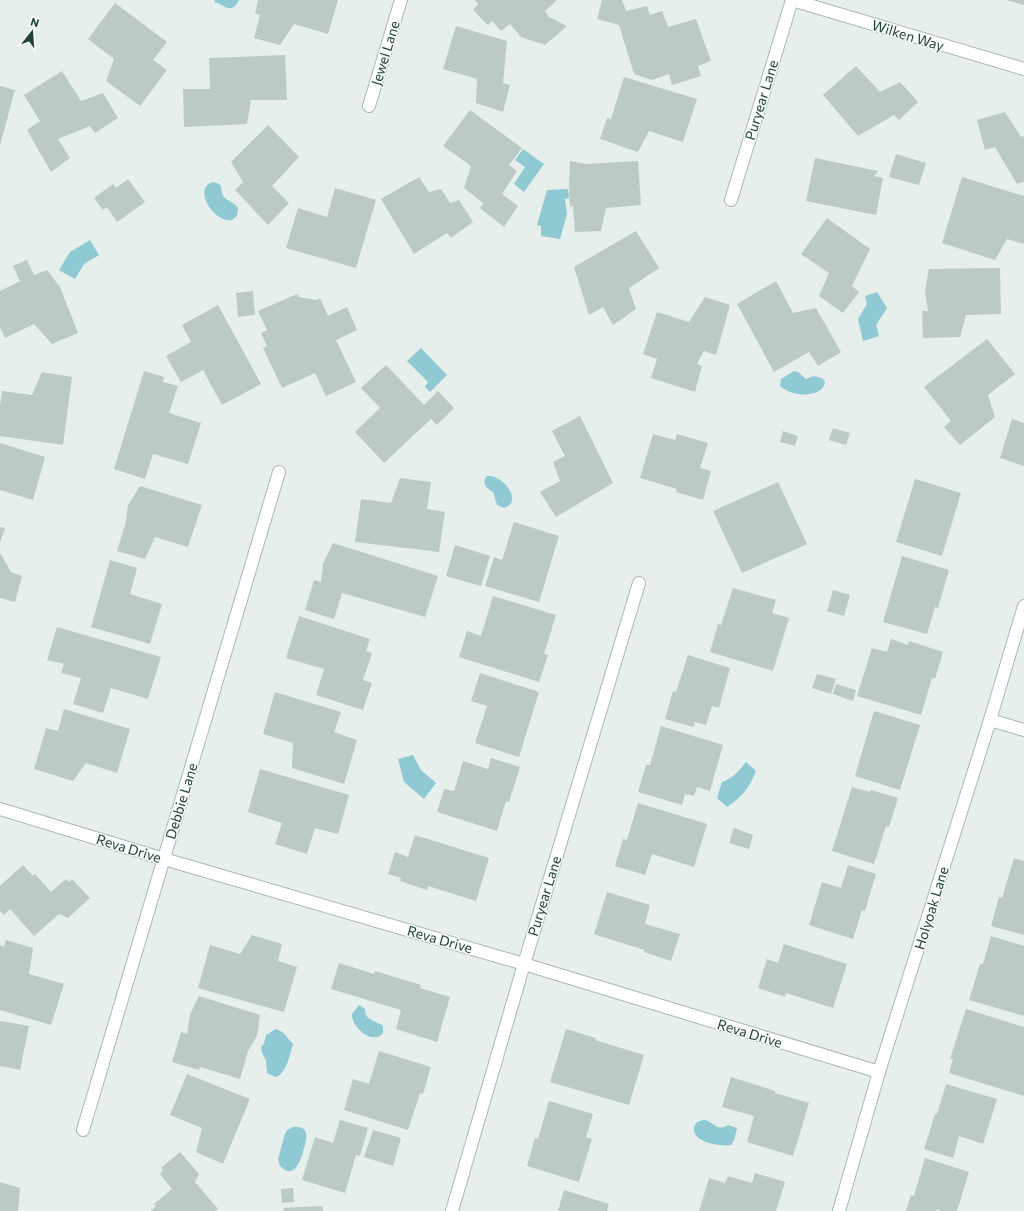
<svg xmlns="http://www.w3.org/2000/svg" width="1024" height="1211" font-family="Commissioner,sans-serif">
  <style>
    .water { fill: #8ec9d4 }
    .building { fill: #bbcac4 }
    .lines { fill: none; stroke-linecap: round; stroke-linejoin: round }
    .minor-casing { stroke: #a8b8b2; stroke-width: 14 }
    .minor { stroke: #fff; stroke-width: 12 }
    .labels { text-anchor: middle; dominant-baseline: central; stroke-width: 3; stroke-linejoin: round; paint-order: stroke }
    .street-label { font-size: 14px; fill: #24423a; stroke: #f7fbf9 }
  </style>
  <rect width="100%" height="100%" fill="#e6efeb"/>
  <g class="water">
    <path d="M215 0H239C231 16 224 4 214 2Z"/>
    <path d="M523 149 544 164 524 192 514 184 525 167 515 160Z"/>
    <path d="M213 182C225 184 219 190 224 197 229 202 234 202 238 208L237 216 232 220C213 223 192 187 213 182Z"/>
    <path d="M568 189 569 198 565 199 567 214 560 239 541 236V226L537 225 547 190Z"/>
    <path d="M90 240 99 255 84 264 75 279 59 270 70 252Z"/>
    <path d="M877 292 887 308 876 325 879 336 863 341 858 319 867 304 865 296Z"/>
    <path d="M421 348 447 375 430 392 425 387 428 382 407 361Z"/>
    <path d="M794 371 798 372 806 379 813 376 822 378 825 382C824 393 807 396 798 394 791 393 785 390 780 386L781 379Z"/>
    <path d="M487 476C503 474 524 502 504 508L497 505 493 492C486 488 481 483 487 476Z"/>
    <path d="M413 755 421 770 436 783 424 799 404 782 398 759Z"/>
    <path d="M746 762 756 771C749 788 742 797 727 807L717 798 722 782C733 778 739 771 746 762Z"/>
    <path d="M359 1005 365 1009C365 1021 375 1020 383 1026V1033C373 1046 351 1027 352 1014Z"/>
    <path d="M276 1029C284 1031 287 1038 293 1044 290 1054 286 1075 275 1077L267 1073 266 1060 262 1053 261 1047 264 1044 266 1035Z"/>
    <path d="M703 1120C714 1120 715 1133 728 1125L737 1128 734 1140 731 1145C720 1147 692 1142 694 1128 695 1123 698 1121 703 1120Z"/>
    <path d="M293 1127C312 1125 306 1141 303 1152 300 1162 294 1180 280 1166L278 1159 285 1134 287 1130Z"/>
  </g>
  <g class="building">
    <path d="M258 0H338L328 34 294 24 280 45 254 38 260 15 255 13Z"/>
    <path d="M475 0H557L545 11 549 17 567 26 545 45 521 37 510 24 501 31 492 21 488 25 473 10 478 4Z"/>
    <path d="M602 0H622L626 11 647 6 650 15 662 11 668 27 696 19 711 61 698 66 701 76 672 85 669 74 652 80 634 74 619 25 597 19Z"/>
    <path d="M1006 0H1024V5Z"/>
    <path d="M115 3 167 42 153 60 167 70 140 106 106 81 114 59 88 39Z"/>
    <path d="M456 26 507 41 503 83 510 85 503 112 476 103 477 79 443 69Z"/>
    <path d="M285 55 287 100H251L247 124 184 127 183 89H210L209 58Z"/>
    <path d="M856 66 880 92 900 82 918 102 899 120 894 115 858 136 823 95Z"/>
    <path d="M62 71 81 101 103 93 118 118 95 133 90 126 58 139 70 158 51 172 27 130 40 121 24 95Z"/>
    <path d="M624 77 697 99 683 142 649 131 638 152 600 139 607 118 611 119Z"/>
    <path d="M0 86 15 90 0 145Z"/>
    <path d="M470 110 522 148 509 165 517 171 502 194 518 206 504 227 480 208 483 203 464 188 471 166 443 146Z"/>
    <path d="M1005 112 1021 137 1024 136V182L1017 184 995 147 985 150 977 120Z"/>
    <path d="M268 125 299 157 272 186 289 203 268 225 235 190 243 182 231 162Z"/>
    <path d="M896 154 926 163 919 185 889 177Z"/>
    <path d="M815 158 878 171 874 176 883 178 876 215 806 201Z"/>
    <path d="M570 161 586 164 638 161 641 205 606 208 601 231 575 232 573 206 570 207 569 185Z"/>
    <path d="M419 177 429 192 441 189 450 203 459 200 473 222 451 238 447 233 414 254 381 199Z"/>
    <path d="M962 177 1024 196V244L1007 239 995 260 942 243Z"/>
    <path d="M128 179 145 202 117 222 107 207 103 210 94 198 113 184 116 188Z"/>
    <path d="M335 188 376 200 356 268 286 248 298 208 327 217Z"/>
    <path d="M827 218 870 249 852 286 859 292 843 313 819 296 829 273 801 254Z"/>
    <path d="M636 231 659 268 629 288 636 309 613 325 603 307 589 315 574 267Z"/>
    <path d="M27 260 34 275 47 270 60 287 78 333 52 344 34 324 5 338 0 327V291L20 281 13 266Z"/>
    <path d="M1000 268 1001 314 966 315 960 337 923 338 922 311H928L925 291 929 269Z"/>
    <path d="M776 281 793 313 816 308 841 352 818 366 809 352 774 372 737 304Z"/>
    <path d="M253 291 255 315 238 317 236 293Z"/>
    <path d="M297 294 299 297 316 300 320 298 328 316 347 307 357 330 336 340 356 382 326 396 315 373 282 388 263 348 267 346 261 333 267 330 258 311Z"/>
    <path d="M705 297 730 305 716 355 704 351 697 364 702 366 695 392 651 378 657 359 643 354 657 312 689 322Z"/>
    <path d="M218 305 261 384 222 405 203 370 181 382 166 356 191 342 182 325Z"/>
    <path d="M987 339 1015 374 988 395 995 417 960 445 944 427 951 421 924 387Z"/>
    <path d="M386 365 424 405 438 391 454 408 437 425 431 419 384 463 355 432 380 408 361 388Z"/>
    <path d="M144 371 164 377 163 382 178 386 169 413 201 423 188 464 153 454 145 479 114 469Z"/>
    <path d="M42 372 72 377 63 445 0 436V405L2 391 32 395Z"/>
    <path d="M580 416 613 483 556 517 540 492 560 481 553 462 565 456 552 431Z"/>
    <path d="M1012 419 1024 423V466L1000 458Z"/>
    <path d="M833 428 850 433 846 445 829 440Z"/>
    <path d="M783 431 798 436 795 446 780 442Z"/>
    <path d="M653 434 675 440 677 434 708 443 700 468 711 471 703 500 676 492 677 489 640 478Z"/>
    <path d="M0 443 45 457 33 500 0 490Z"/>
    <path d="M400 478 431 482 427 509 445 512 439 552 355 542 361 499 391 503Z"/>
    <path d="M915 479 961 493 942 556 896 542Z"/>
    <path d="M778 482 807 544 742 573 713 511Z"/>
    <path d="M140 486 202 505 188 547 155 537 145 559 117 551 126 522 128 505Z"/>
    <path d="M514 522 559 536 539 602 485 586 494 557 502 560Z"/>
    <path d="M0 527 5 528 0 543Z"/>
    <path d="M333 543 438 576 425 617 342 593 334 619 305 610 314 580 321 582 323 564Z"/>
    <path d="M455 545 490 556 481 586 446 576Z"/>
    <path d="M0 553 11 572 22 576 15 602 0 598Z"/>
    <path d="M902 556 949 570 938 608 935 607 927 634 883 622Z"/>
    <path d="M110 560 137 568 130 594 162 604 150 644 91 627Z"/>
    <path d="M733 588 776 600 772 613 789 618 773 671 710 652 718 624 721 625Z"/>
    <path d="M833 590 850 595 844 616 827 611Z"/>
    <path d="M493 596 556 615 544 654 548 655 539 682 459 657 467 631 481 636Z"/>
    <path d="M299 616 370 639 366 651 372 653 363 680 372 683 363 710 316 695 324 669 286 658Z"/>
    <path d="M57 627 161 657 148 699 111 688 103 713 73 704 81 678 61 673 64 664 47 660Z"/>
    <path d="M891 639 908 645 909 641 943 652 935 679 932 678 921 715 857 696 872 648 887 652Z"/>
    <path d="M688 655 730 668 719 708 712 706 706 725 695 722 693 727 665 719 673 691 676 692Z"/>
    <path d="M480 673 539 692 519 757 475 743 487 706 471 701Z"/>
    <path d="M817 674 836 679 831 694 812 688Z"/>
    <path d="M836 684 856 690 853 701 833 694Z"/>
    <path d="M275 692 341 712 334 732 357 740 344 784 292 768 293 743 263 734Z"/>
    <path d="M64 709 130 729 117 773 86 763 73 781 34 769 46 728 58 731Z"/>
    <path d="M874 711 920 725 900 790 855 776Z"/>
    <path d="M661 726 723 745 710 791 697 787 694 796 685 794 682 805 638 792 646 765H650Z"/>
    <path d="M491 758 520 767 509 802 506 801 497 831 437 812 444 789 454 791 463 761 488 769Z"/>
    <path d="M260 769 349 795 338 834 315 828 307 854 275 844 282 823 248 812Z"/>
    <path d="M852 787 870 792 871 790 898 798 889 827 886 826 874 864 832 851Z"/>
    <path d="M638 803 707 824 694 867 652 854 645 875 615 866 623 839 627 840Z"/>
    <path d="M734 828 753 835 749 849 729 843Z"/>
    <path d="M415 835 489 858 476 901 428 886 427 890 400 881 401 878 388 874 395 852 408 857Z"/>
    <path d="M1014 858 1024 861V935L991 926 999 897 1002 898Z"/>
    <path d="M23 865 33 876 35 874 51 892 66 879 69 882 72 879 90 898 68 918 59 914 34 936 10 909 4 915 0 911V886Z"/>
    <path d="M848 865 876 874 865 911 862 910 853 939 809 925 822 882 841 888Z"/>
    <path d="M607 892 650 905 645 924 680 934 671 961 644 952V950L594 934Z"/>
    <path d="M252 935 282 944 278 961 297 967 284 1012 198 988 210 945 240 954Z"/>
    <path d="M991 936 1024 946V1016L969 1000 980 964H983Z"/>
    <path d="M6 940 33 948 29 974 64 984 51 1025 0 1010V945L4 947Z"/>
    <path d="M784 944 847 964 833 1008 786 993 785 997 758 988 767 959 778 963Z"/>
    <path d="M339 963 374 974 375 971 421 985 420 988 450 997 437 1042 396 1029 401 1010 331 989Z"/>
    <path d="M199 996 260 1015 257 1036 248 1051 240 1079 200 1067 199 1070 172 1062 181 1032 187 1034 190 1014Z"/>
    <path d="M966 1009 1024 1027V1096L949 1073 953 1059H950Z"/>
    <path d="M0 1021 29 1026 20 1070 0 1066Z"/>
    <path d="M566 1029 596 1038 595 1040 644 1055 629 1105 550 1082Z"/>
    <path d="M379 1051 431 1067 423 1094 420 1093 408 1130 344 1110 353 1079 369 1084Z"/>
    <path d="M187 1074 250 1099 223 1164 196 1152 202 1128 170 1115Z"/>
    <path d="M731 1077 775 1091V1093L809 1103 793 1156 747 1142 754 1116 722 1107Z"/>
    <path d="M946 1084 997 1099 983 1144 959 1136 953 1158 924 1149 935 1114H937Z"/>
    <path d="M549 1101 593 1114 586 1137 592 1139 579 1182 527 1166 535 1138 538 1139Z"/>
    <path d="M340 1120 368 1128 360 1156 356 1155 345 1193 302 1180 315 1137 333 1143Z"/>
    <path d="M373 1130 401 1138 393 1166 364 1157Z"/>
    <path d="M180 1152 199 1174 195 1182 218 1209 215 1211H151L156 1206 154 1204 172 1189 160 1174 163 1170 161 1168Z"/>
    <path d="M925 1158 969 1172 957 1211H942L937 1209 936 1211H906L911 1195 914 1196Z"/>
    <path d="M755 1173 785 1182 776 1211H699L709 1178 725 1183 728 1176 752 1183Z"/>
    <path d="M0 1182 20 1188 18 1211H0Z"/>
    <path d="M293 1188 294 1202 282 1203 281 1189Z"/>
    <path d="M564 1190 609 1204 607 1211H558Z"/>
    <path d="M322 1206 323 1211H284L283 1208Z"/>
  </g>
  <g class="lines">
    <defs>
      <g id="minor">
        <path d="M792 0 1024 69"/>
        <path d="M369 106 401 0"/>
        <path d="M731 200 792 0"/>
        <path d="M990 720 1024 730"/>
        <path d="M0 809 164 859 524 964 879 1072"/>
        <path d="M83 1130 279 472"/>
        <path d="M452 1211 524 964 639 583"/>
        <path d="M839 1211 879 1072 990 720 1024 606"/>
      </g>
    </defs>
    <use href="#minor" class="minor-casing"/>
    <use href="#minor" class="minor"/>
  </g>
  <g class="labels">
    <g class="street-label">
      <text transform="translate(908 35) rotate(17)">Wilken Way</text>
      <text transform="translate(385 53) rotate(-73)">Jewel Lane</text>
      <text transform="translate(761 100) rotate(-73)">Puryear Lane</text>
      <text transform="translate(181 801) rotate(-73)">Debbie Lane</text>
      <text transform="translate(129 848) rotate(17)">Reva Drive</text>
      <text transform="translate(544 896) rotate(-73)">Puryear Lane</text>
      <text transform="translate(931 908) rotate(-73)">Holyoak Lane</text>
      <text transform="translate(440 939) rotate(16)">Reva Drive</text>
      <text transform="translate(750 1033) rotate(17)">Reva Drive</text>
    </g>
  </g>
  <g transform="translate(32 32) rotate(17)" stroke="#f7fbf9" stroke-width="3" paint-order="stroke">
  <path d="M0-3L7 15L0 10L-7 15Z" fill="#24423a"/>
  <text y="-6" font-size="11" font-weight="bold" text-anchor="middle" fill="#24423a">N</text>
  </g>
</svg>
